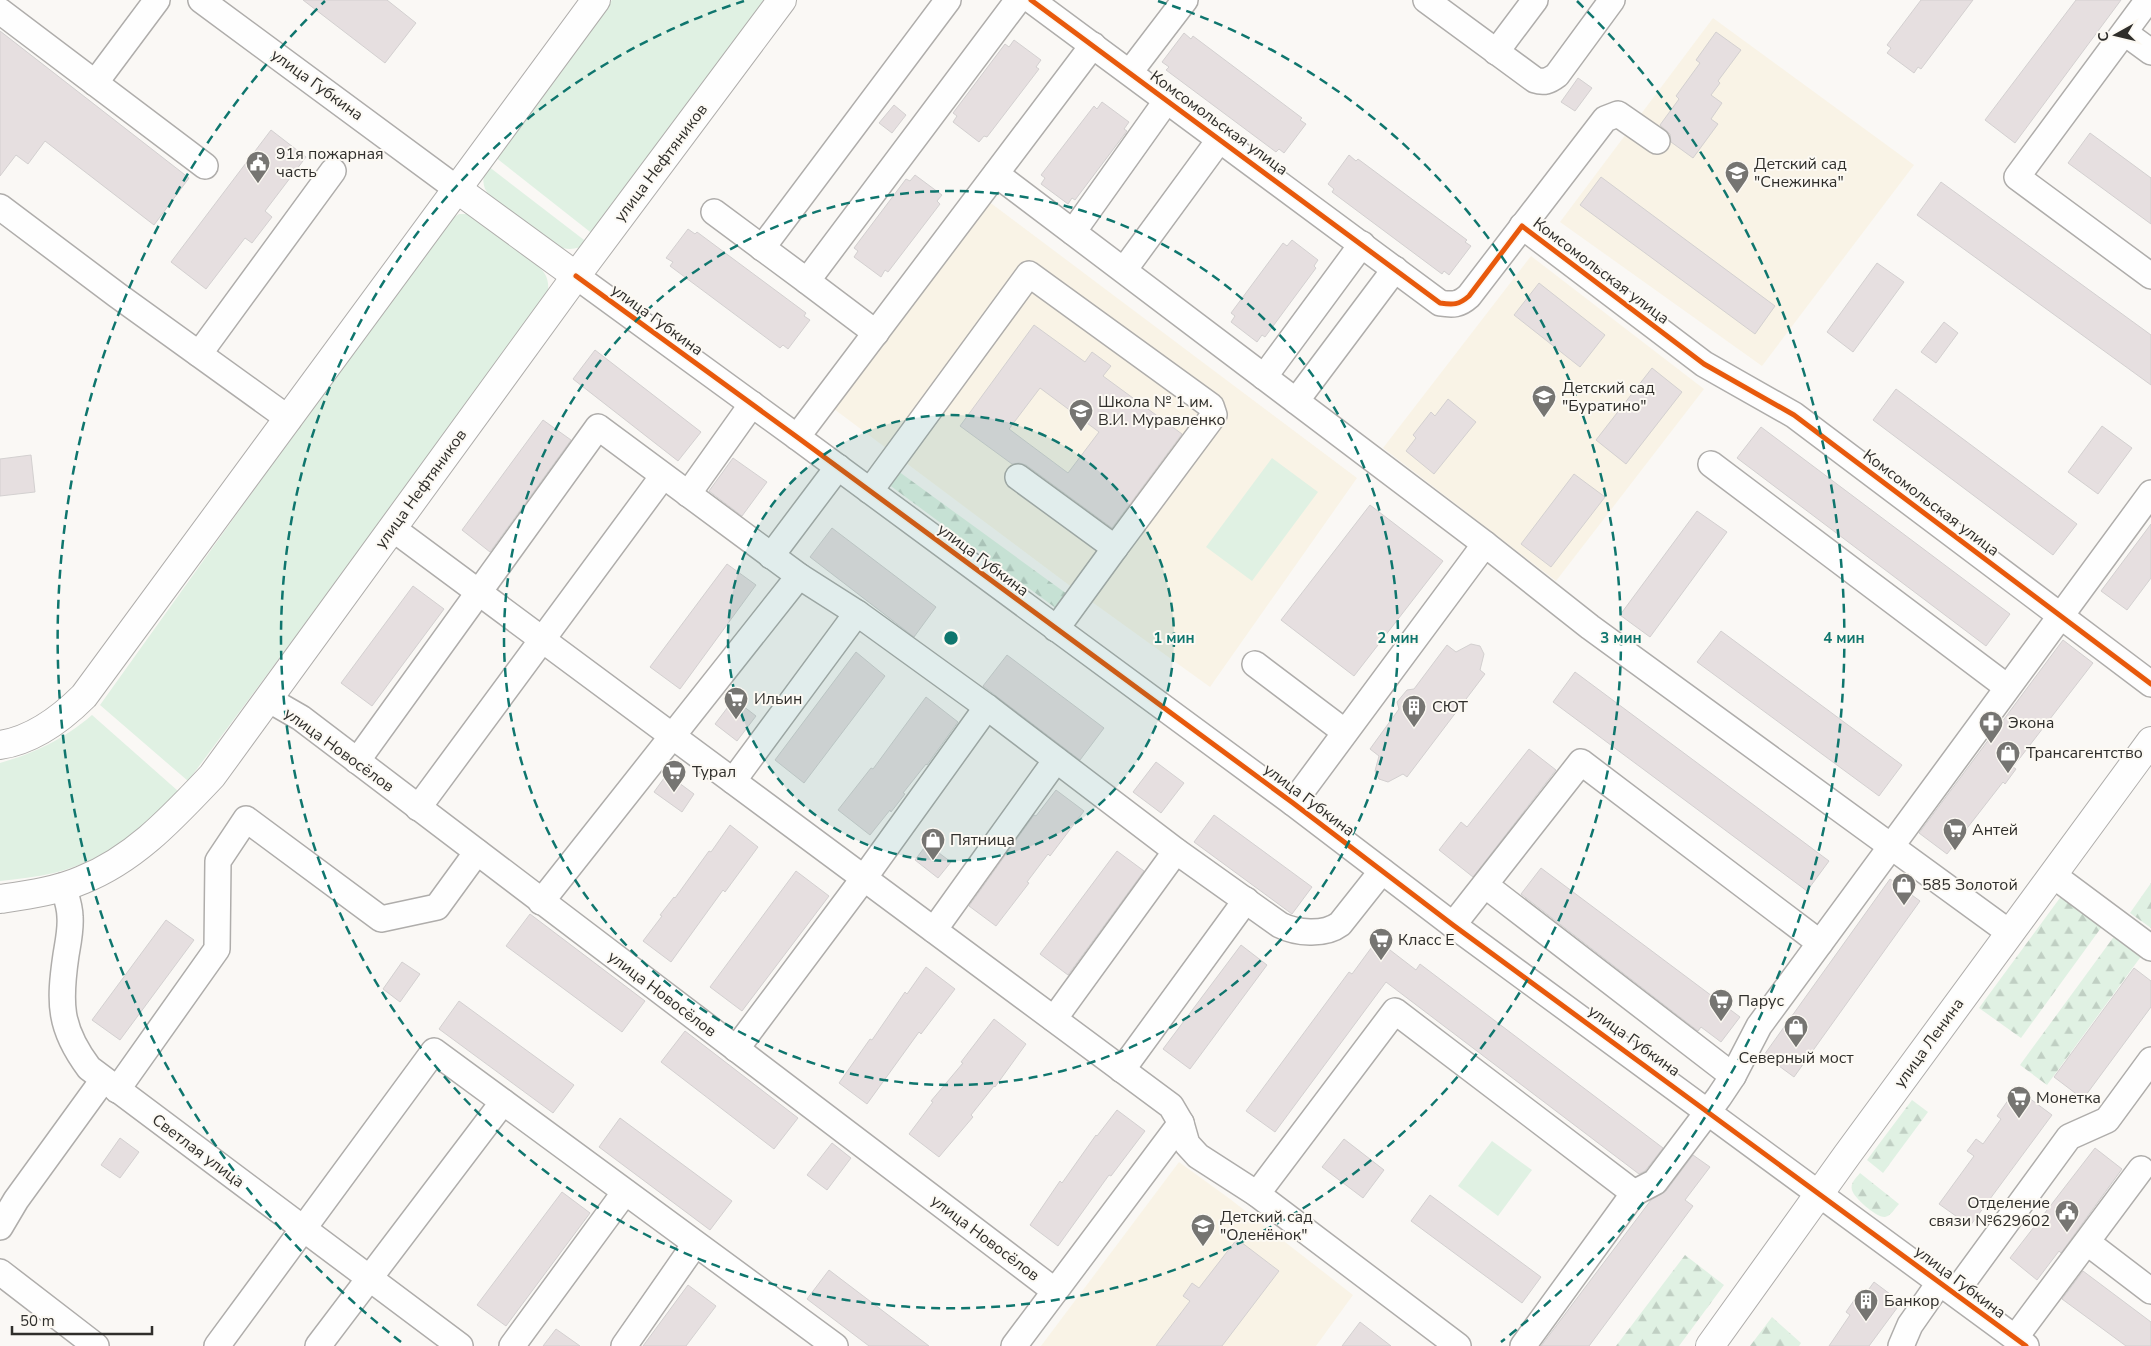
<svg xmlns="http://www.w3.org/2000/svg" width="2151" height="1346" font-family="'Nunito Sans',sans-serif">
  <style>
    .education { fill: #f9f3e6 }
    .green { fill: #e0f1e3 }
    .forest { fill: url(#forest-firs) }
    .building { fill: #e6dfe0; stroke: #d3d0d0; fill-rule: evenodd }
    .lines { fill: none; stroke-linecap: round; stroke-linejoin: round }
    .minor-casing { stroke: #afadab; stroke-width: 28 }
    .major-casing { stroke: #afadab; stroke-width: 30 }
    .minor { stroke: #fefefe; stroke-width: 25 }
    .major { stroke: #fefefe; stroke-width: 28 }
    .cycleway-casing { stroke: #fcf9f3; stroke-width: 8 }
    .cycleway { stroke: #e8590c; stroke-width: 5 }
    .ring { fill: none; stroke: #0f766e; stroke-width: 2.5; stroke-dasharray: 9 6 }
    .labels { text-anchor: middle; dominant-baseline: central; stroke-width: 4; stroke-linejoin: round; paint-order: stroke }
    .street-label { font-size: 16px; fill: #2f2e2b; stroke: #fcf9f3 }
    .poi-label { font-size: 16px; fill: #2f2e2b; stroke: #fcf9f3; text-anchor: start }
    .centre { fill: #0f766e; stroke: #fcf9f3; stroke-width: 2.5 }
    .ring-label { font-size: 15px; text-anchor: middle; font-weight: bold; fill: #0f766e; stroke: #fcf9f3; stroke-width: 4; stroke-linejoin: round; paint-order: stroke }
  </style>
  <defs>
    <pattern id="forest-firs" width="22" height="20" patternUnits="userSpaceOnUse" patternTransform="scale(1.25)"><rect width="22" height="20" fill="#e0f1e3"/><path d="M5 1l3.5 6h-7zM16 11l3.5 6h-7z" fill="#c0cfc3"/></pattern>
  </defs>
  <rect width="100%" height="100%" fill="#faf8f5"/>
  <g class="education">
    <path d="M1713 18 1914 165 1762 366 1560 222Z"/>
    <path d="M988 201 1357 478 1210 687 1081 594 834 409Z"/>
    <path d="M1531 256 1704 389 1556 581 1383 448Z"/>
    <path d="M1179 1162 1230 1199 1353 1295 1316 1346H1041Z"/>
  </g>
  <g class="green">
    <path d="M612 0H765L594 235 495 157Z"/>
    <path d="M488 166 588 243C576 250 568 251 554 245L490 196C481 186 482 177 488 166Z"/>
    <path d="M459 214H467L474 217C490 229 539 260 546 276 550 286 548 293 544 302L188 781 100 705 445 223Z"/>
    <path d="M1272 458 1318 492 1252 581 1206 547Z"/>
    <path d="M92 715 178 791C145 829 103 861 54 873 36 877 18 879 0 881V763C35 753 64 739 92 715Z"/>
    <path d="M1492 1141 1532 1170 1498 1216 1458 1186Z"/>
  </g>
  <g class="forest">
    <path d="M898 471 1067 594 1057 609 888 484Z"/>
    <path d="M2151 883V928L2130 913Z"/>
    <path d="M2065 891 2106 921 2021 1038 1979 1008Z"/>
    <path d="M2118 931 2145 951 2047 1085 2020 1065Z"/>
    <path d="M1912 1100 1928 1112 1883 1173 1867 1160Z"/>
    <path d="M1860 1173 1899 1204C1895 1208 1891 1216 1885 1217 1877 1218 1854 1198 1852 1190 1850 1183 1856 1178 1860 1173Z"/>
    <path d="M1685 1255 1724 1285 1679 1346H1616Z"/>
    <path d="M1772 1317 1801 1343 1799 1346H1750Z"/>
  </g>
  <g class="building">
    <path d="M303 0H387L416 23 385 63Z"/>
    <path d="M1921 0H1973L1921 69 1918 67 1914 73 1887 53 1891 48 1887 45Z"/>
    <path d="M2076 0H2121L2015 143 1985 120Z"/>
    <path d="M0 31 189 178 154 225 45 141 28 164 16 155 0 176Z"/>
    <path d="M1716 32 1741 50 1718 81 1720 83 1711 95 1722 103 1711 119 1718 124 1693 158 1671 142 1670 134 1660 125 1679 99 1676 96 1700 63 1696 60Z"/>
    <path d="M1184 33 1191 39 1193 36 1302 118 1300 120 1306 124 1284 153 1279 149 1276 152 1166 70 1169 67 1162 62Z"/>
    <path d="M1014 40 1041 60 1036 67 1039 69 987 137 984 136 979 142 953 122 957 116 953 113 1005 44 1009 47Z"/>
    <path d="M1578 78 1592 88 1575 111 1561 102Z"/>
    <path d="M1102 102 1129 122 1124 129 1127 131 1075 200 1072 198 1068 204 1041 184 1045 178 1041 175 1094 106 1097 109Z"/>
    <path d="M894 105 906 115 892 133 879 123Z"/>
    <path d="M271 130 306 157 265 211 272 217 252 243 245 238 206 289 171 262Z"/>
    <path d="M2090 133 2151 178V224L2068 163Z"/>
    <path d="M1349 155 1356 161 1358 159 1467 240 1465 242 1471 246 1449 275 1444 271 1442 274 1332 192 1334 189 1328 184Z"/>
    <path d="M915 175 942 195 937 201 940 204 888 272 885 270 881 277 854 257 858 251 854 248 906 179 910 181Z"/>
    <path d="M1601 177 1775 306 1755 334 1580 205Z"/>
    <path d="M1941 182 2151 335V385L1917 215Z"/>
    <path d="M688 229 695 234 697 232 806 313 804 316 810 320 788 349 783 345 780 348 670 266 673 262 666 258Z"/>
    <path d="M1292 240 1318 260 1314 266 1316 268 1265 337 1262 335 1257 342 1231 322 1235 316 1231 313 1283 243 1287 246Z"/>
    <path d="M1877 263 1904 282 1853 352 1827 332Z"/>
    <path d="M1539 283 1605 335 1580 367 1514 315Z"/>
    <path d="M1944 322 1958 333 1936 363 1921 352Z"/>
    <path d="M1034 325 1085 362 1092 352 1111 366 1103 376 1182 434 1112 528 1026 465 1019 463 1012 464 960 426ZM1040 388 1099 432 1068 473 1009 429Z"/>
    <path d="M595 350 701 432 678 461 573 379Z"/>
    <path d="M1652 368 1682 392 1626 464 1596 440Z"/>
    <path d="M1896 389 2077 524 2053 555 1873 420Z"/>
    <path d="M1448 399 1476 422 1434 474 1406 451 1416 438 1413 435 1431 412 1435 416Z"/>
    <path d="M543 420 571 440 490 552 462 530Z"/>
    <path d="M2102 426 2132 448 2098 494 2068 472Z"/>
    <path d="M1761 427 2010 614 1986 646 1737 458Z"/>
    <path d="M31 455 35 492 0 496V459Z"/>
    <path d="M733 458 767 482 742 516 709 491Z"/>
    <path d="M1574 474 1605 497 1551 567 1521 544Z"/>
    <path d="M1370 505 1443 561 1354 676 1281 620Z"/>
    <path d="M1697 511 1727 532 1650 637 1620 615Z"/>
    <path d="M2151 524V578L2127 610 2101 591Z"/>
    <path d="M832 528 936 607 914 637 810 557Z"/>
    <path d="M727 564 756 585 680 689 650 667Z"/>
    <path d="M413 586 444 609 372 706 341 683Z"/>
    <path d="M1721 631 1902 765 1879 796 1697 662Z"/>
    <path d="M2063 640 2093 663 2013 767 2016 769 2005 784 2003 782 1947 854 1919 833Z"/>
    <path d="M1471 644 1480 646 1484 654 1480 670 1485 674 1407 777 1403 774 1388 782 1379 779 1375 771 1379 756 1370 749 1399 709 1397 702 1407 690 1414 689 1447 645 1456 652Z"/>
    <path d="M856 652 885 676 804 783 775 760Z"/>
    <path d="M1007 655 1104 728 1080 760 983 686Z"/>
    <path d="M1575 672 1829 861 1807 891 1553 702Z"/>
    <path d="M926 697 958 722 927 765 926 764 903 793 905 794 891 812 890 810 870 835 838 810 871 768 873 769Z"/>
    <path d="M734 699 756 716 737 741 715 724Z"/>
    <path d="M1529 749 1556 770 1473 877 1439 850 1461 822 1467 827Z"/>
    <path d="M1156 762 1184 783 1161 813 1133 792Z"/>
    <path d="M667 774 694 794 682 812 654 792Z"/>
    <path d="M1056 790 1084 811 1050 856 1048 854 1027 882 1029 883 996 926 969 906 1034 815 1036 816Z"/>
    <path d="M1214 815 1312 887 1292 914 1194 842Z"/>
    <path d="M730 825 758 847 725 892 723 890 671 962 643 941 662 916 660 915 674 897 675 898 709 851 711 852Z"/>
    <path d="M927 844 951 862 938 878 915 860Z"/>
    <path d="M1117 851 1144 871 1068 975 1040 954Z"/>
    <path d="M1541 868 1740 1017 1721 1042 1701 1027 1698 1031 1521 894Z"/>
    <path d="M796 871 829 896 742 1011 710 987Z"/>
    <path d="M1890 879 1920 901 1794 1077 1764 1055Z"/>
    <path d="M530 914 645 1001 622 1032 506 946Z"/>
    <path d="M166 920 194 940 120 1040 92 1020Z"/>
    <path d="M1377 940 1416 970 1420 964 1663 1148 1645 1171 1639 1174 1386 982 1275 1132 1246 1111 1349 972 1352 974Z"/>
    <path d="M1241 945 1267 965 1190 1069 1163 1049Z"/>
    <path d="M402 962 420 974 400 1002 383 989Z"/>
    <path d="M926 967 955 989 921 1034 919 1032 867 1104 839 1083 870 1039 872 1040 905 992 907 994Z"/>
    <path d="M2134 968 2151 981V1007L2083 1099 2054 1077Z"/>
    <path d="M459 1001 574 1085 553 1113 439 1029Z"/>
    <path d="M994 1019 1026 1044 995 1087 994 1086 971 1115 973 1117 939 1157 909 1134 933 1102 931 1101 963 1063 961 1062Z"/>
    <path d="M685 1031 798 1118 774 1149 661 1062Z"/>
    <path d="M2021 1092 2052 1115 1970 1226 1939 1204 1974 1156 1967 1151 1976 1139 1983 1144 2001 1119 1997 1116 2009 1099 2013 1102Z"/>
    <path d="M1117 1110 1145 1131 1111 1176 1109 1175 1058 1246 1030 1225 1060 1181 1062 1183 1096 1135 1097 1136Z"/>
    <path d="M620 1118 732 1201 710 1230 599 1147Z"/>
    <path d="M120 1138 139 1152 120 1178 101 1165Z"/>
    <path d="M1344 1139 1384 1170 1363 1198 1322 1167Z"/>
    <path d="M832 1143 851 1158 827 1190 807 1175Z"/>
    <path d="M2095 1148 2122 1169 2061 1253 2059 1251 2037 1280 2010 1258Z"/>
    <path d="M1693 1155 1710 1167 1685 1200 1693 1206 1589 1346H1541L1651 1200 1666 1191Z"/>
    <path d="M562 1192 590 1213 506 1326 477 1305Z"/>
    <path d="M1430 1195 1541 1277 1522 1303 1411 1221Z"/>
    <path d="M1237 1239 1279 1271 1222 1346H1156L1190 1301 1183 1296 1192 1283 1199 1288Z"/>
    <path d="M829 1270 929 1346H869L807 1299Z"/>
    <path d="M2083 1271 2151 1322V1346H2126L2062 1299Z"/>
    <path d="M1874 1282 1894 1297 1889 1303 1897 1308 1869 1346H1829L1850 1315 1846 1312 1857 1296 1861 1300Z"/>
    <path d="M688 1285 716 1306 686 1346H643Z"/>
    <path d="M1360 1322 1391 1346H1342Z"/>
    <path d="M556 1329 580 1346H543Z"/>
  </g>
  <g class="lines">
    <defs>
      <g id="minor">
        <path d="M201 0 457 189"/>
        <path d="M1031 0 1440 303C1453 305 1459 305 1469 296L1605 119 1618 114 1657 141"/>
        <path d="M1426 0 1535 80C1544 83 1549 81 1557 75L1612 0"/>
        <path d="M2148 0 2017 177 2151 276"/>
        <path d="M0 11 205 166"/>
        <path d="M2125 33 2151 52"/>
        <path d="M1496 52 1535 0"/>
        <path d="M1130 72 1185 0"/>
        <path d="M95 83 157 0"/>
        <path d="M996 174 1485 544"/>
        <path d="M0 207 117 295 289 419"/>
        <path d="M714 212 807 281 1018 0"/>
        <path d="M1522 226 1704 364 1794 415 2151 684"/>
        <path d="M1073 232 1167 100"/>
        <path d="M762 248 948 0"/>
        <path d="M1124 270 1220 139"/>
        <path d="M576 276 797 437 1293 803 1453 925 2026 1346"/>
        <path d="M807 281 876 333"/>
        <path d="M199 354 333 171"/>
        <path d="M1264 377 1362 244"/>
        <path d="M1296 401 1395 269"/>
        <path d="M797 437 1093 45"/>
        <path d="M1711 464 2007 687"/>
        <path d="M870 491 1029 274 1211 406 1214 415 1115 548 1018 477"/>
        <path d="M688 494 752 404"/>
        <path d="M392 528 1171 1106 1181 1123 1187 1144 1198 1156 1257 1194 1458 1346"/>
        <path d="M771 556 838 467"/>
        <path d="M1056 629 1115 548"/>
        <path d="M1255 664 1345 732"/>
        <path d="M268 699 301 718 1055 1291"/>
        <path d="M357 761 598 427 799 576 857 613 987 707 1176 851 1280 925C1296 933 1324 936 1340 924L1382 871"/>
        <path d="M733 781 857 613"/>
        <path d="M1293 803 1485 544 1590 627 2010 933"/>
        <path d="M418 808 663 476"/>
        <path d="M2053 875 2151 948"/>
        <path d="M1485 885 1733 1076"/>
        <path d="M63 886C66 896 70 906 70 917 71 929 68 943 66 955 59 1003 59 1028 89 1068L460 1346"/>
        <path d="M541 902 799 576"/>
        <path d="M1453 925 1581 762 1820 943"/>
        <path d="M934 930 1056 760"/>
        <path d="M1054 1019 1176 851"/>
        <path d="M736 1049 864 878 987 707"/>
        <path d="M1122 1070 1246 900"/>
        <path d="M117 1090 217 949 218 861 246 819 381 919 437 907 477 852"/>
        <path d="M1257 1194 1395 1011 1634 1193"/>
        <path d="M0 1227 16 1200 103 1080"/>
        <path d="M2088 1243 2151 1291"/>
        <path d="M0 1272 96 1346"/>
        <path d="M1955 1293 2069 1137 2107 1120 2151 1060"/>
        <path d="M2015 1338 2141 1169"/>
        <path d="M217 1346 434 1051 835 1346"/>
        <path d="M318 1346 503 1102"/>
        <path d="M512 1346 625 1192"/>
        <path d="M624 1346 695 1244"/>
        <path d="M1014 1346 1181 1123"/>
        <path d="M1523 1346 1634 1193 1655 1182 1719 1097 1733 1076 1759 1026 2151 493"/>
        <path d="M1901 1346 1910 1325 1940 1282"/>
      </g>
      <g id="major">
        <path d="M457 189 576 276"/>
        <path d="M0 745C33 740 61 719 84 696L596 0"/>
        <path d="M0 899C27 895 57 891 82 880 135 859 173 817 212 776L576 276 782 0"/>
        <path d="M1710 1346 1847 1155 2151 741"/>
      </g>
    </defs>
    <use href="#minor" class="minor-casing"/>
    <use href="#major" class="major-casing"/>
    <use href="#minor" class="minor"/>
    <use href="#major" class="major"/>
    <defs>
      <g id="cycleway">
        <path d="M1031 0 1440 303C1453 305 1459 305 1469 296L1522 226 1704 364 1794 415 2151 684"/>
        <path d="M576 276 797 437 1293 803 1453 925 2026 1346"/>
      </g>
    </defs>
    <use href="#cycleway" class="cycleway-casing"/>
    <use href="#cycleway" class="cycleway"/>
  </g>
  <circle cx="951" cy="638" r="223" fill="#0f766e" fill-opacity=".12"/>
  <g class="ring">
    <circle cx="951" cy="638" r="223"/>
    <circle cx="951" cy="638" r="447"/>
    <path d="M1158 1A670 670 0 1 1 744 1"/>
    <path d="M401 1342A893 893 0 0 1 325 1M1577 1A893 893 0 0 1 1501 1342"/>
  </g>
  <defs>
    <symbol id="civic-pin" viewBox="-11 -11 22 30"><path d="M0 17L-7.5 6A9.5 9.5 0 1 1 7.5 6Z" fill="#767572" stroke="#fcf9f3"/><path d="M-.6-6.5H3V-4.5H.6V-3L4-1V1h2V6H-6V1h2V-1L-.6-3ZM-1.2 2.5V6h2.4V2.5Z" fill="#fff"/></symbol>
    <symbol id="school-pin" viewBox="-11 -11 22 30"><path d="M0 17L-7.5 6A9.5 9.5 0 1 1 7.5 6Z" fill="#767572" stroke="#fcf9f3"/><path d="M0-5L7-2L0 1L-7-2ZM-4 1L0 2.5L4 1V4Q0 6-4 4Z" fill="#fff"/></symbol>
    <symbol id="supermarket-pin" viewBox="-11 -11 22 30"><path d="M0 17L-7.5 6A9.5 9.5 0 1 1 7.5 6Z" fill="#767572" stroke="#fcf9f3"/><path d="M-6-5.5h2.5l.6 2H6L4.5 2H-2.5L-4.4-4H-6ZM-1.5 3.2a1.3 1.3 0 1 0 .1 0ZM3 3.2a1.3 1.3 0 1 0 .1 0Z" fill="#fff"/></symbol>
    <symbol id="building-pin" viewBox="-11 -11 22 30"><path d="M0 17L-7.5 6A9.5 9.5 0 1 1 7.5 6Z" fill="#767572" stroke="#fcf9f3"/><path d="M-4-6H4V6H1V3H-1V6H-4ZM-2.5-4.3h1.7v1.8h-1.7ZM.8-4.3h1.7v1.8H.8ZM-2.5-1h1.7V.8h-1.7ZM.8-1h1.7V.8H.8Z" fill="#fff"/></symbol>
    <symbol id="pharmacy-pin" viewBox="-11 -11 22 30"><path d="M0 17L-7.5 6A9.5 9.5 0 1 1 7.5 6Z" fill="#767572" stroke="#fcf9f3"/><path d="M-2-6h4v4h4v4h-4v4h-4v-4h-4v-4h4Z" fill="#fff"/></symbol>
    <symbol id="shop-pin" viewBox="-11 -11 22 30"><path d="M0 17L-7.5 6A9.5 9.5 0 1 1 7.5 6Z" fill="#767572" stroke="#fcf9f3"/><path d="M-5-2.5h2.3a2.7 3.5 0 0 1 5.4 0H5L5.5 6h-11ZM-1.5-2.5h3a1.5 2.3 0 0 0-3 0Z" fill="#fff"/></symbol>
  </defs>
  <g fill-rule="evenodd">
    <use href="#civic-pin" x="244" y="149" width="28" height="38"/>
    <use href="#school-pin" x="1723" y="159" width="28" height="38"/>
    <use href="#school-pin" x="1530" y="383" width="28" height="38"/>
    <use href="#school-pin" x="1067" y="397" width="28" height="38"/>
    <use href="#supermarket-pin" x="722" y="685" width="28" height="38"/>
    <use href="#building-pin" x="1400" y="693" width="28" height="38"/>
    <use href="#pharmacy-pin" x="1977" y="709" width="28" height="38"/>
    <use href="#shop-pin" x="1994" y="739" width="28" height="38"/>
    <use href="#supermarket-pin" x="660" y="758" width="28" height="38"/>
    <use href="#supermarket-pin" x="1941" y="816" width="28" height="38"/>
    <use href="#shop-pin" x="919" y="826" width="28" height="38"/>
    <use href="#shop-pin" x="1890" y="871" width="28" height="38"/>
    <use href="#supermarket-pin" x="1367" y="926" width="28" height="38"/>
    <use href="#supermarket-pin" x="1707" y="987" width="28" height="38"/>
    <use href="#shop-pin" x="1782" y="1013" width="28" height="38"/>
    <use href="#supermarket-pin" x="2005" y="1084" width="28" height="38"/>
    <use href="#civic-pin" x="2053" y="1198" width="28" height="38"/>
    <use href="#school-pin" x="1189" y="1212" width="28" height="38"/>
    <use href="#building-pin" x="1852" y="1287" width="28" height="38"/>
  </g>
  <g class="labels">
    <g class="street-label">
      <text transform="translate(317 85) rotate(36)">улица Губкина</text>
      <text transform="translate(1219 123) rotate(36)">Комсомольская улица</text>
      <text transform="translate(661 163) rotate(-53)">улица Нефтяников</text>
      <text transform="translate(1601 271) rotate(37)">Комсомольская улица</text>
      <text transform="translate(657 320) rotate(36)">улица Губкина</text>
      <text transform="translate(421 489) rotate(-54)">улица Нефтяников</text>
      <text transform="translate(1931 503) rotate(37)">Комсомольская улица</text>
      <text transform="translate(983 560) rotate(37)">улица Губкина</text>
      <text transform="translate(339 750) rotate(36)">улица Новосёлов</text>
      <text transform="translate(1309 800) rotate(37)">улица Губкина</text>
      <text transform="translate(662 994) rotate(37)">улица Новосёлов</text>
      <text transform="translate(1634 1041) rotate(36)">улица Губкина</text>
      <text transform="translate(1929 1043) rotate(-54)">улица Ленина</text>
      <text transform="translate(198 1151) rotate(37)">Светлая улица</text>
      <text transform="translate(985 1238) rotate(37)">улица Новосёлов</text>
      <text transform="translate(1960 1282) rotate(37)">улица Губкина</text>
    </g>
    <g class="poi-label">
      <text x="276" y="154">91я пожарная<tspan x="276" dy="18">часть</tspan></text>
      <text x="1754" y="164">Детский сад<tspan x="1754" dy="18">"Снежинка"</tspan></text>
      <text x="1562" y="388">Детский сад<tspan x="1562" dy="18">"Буратино"</tspan></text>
      <text x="1098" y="402">Школа № 1 им.<tspan x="1098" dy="18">В.И. Муравленко</tspan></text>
      <text x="754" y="699">Ильин</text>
      <text x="1432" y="707">СЮТ</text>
      <text x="2008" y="723">Экона</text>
      <text x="2026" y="753">Трансагентство</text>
      <text x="692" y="772">Турал</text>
      <text x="1972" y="830">Антей</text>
      <text x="950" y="840">Пятница</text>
      <text x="1922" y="885">585 Золотой</text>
      <text x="1398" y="940">Класс Е</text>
      <text x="1738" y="1001">Парус</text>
      <text x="1796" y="1058" text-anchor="middle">Северный мост</text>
      <text x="2036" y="1098">Монетка</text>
      <text x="2050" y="1203" text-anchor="end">Отделение<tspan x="2050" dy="18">связи №629602</tspan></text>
      <text x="1220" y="1217">Детский сад<tspan x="1220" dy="18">"Оленёнок"</tspan></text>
      <text x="1884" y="1301">Банкор</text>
    </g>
  </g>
  <circle cx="951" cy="638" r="8" class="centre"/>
  <g class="ring-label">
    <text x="1174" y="643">1 мин</text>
    <text x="1398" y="643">2 мин</text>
    <text x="1621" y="643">3 мин</text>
    <text x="1844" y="643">4 мин</text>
  </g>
  <g transform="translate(2116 35) rotate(262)" stroke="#fcf9f3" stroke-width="4" paint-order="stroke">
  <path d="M0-4L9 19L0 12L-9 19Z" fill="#2f2e2b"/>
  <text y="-8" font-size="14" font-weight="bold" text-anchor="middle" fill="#2f2e2b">С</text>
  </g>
  <path d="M12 1326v8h140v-8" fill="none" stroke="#2f2e2b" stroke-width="2.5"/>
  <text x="20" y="1326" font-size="15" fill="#2f2e2b" stroke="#fcf9f3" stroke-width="4" paint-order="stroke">50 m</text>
</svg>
